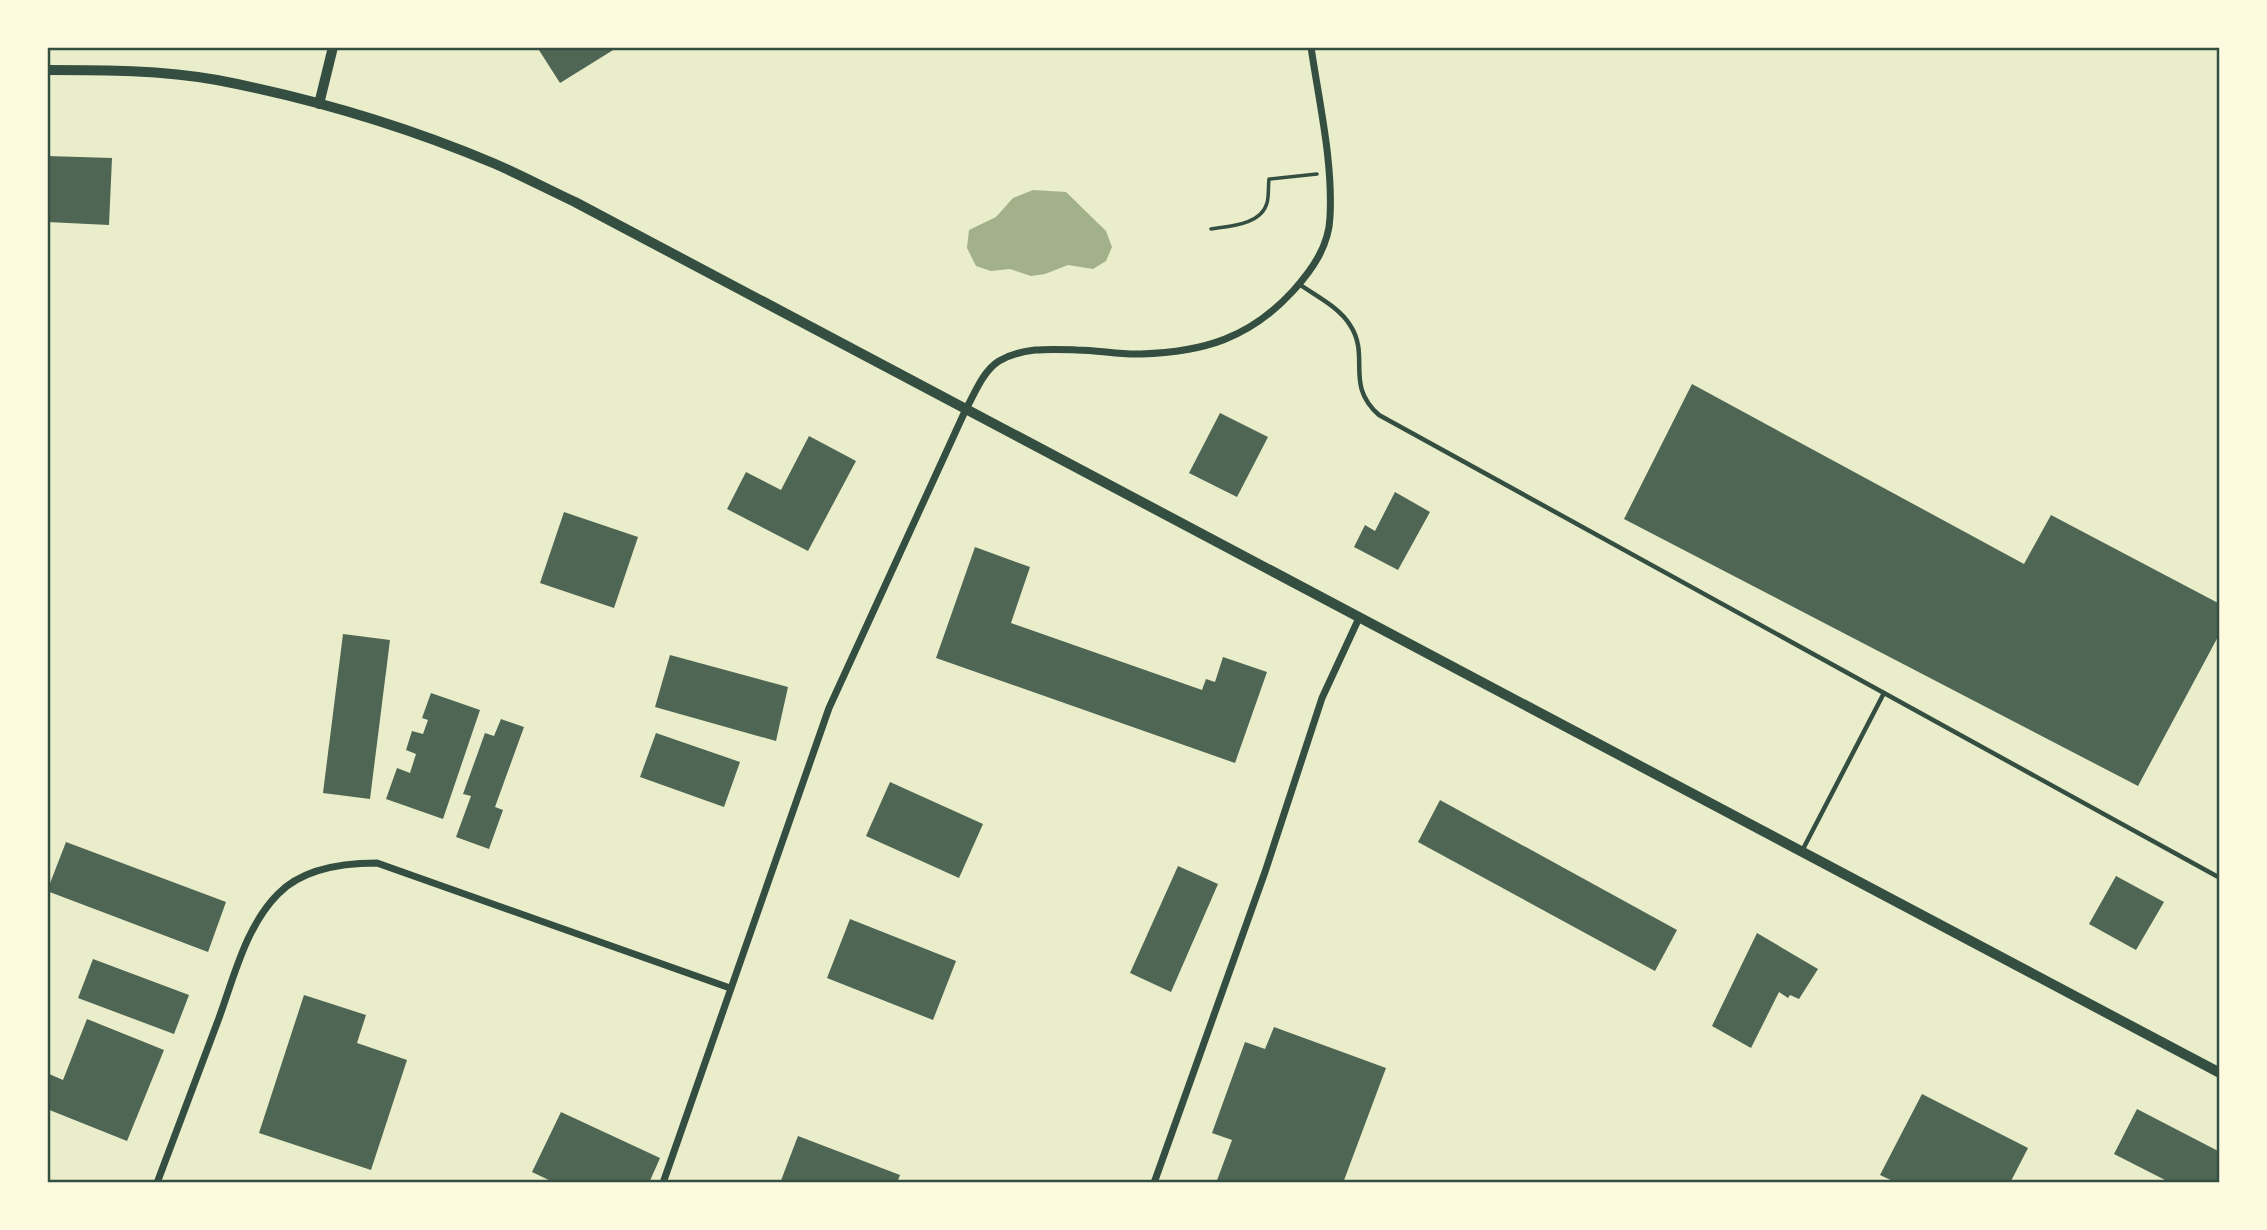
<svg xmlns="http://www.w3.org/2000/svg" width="2267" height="1230" font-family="Figtree,sans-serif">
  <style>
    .water { fill: #a3b18a }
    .building { fill: #4f6655 }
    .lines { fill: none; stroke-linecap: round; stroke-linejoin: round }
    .path { stroke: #344e41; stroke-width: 3.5 }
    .service { stroke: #344e41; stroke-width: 4.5 }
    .minor { stroke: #344e41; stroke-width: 7 }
    .tertiary { stroke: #344e41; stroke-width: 10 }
    .neatline { fill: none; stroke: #344e41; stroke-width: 2.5 }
  </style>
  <rect width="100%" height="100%" fill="#e9edc9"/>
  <path class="water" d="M1033 190 1066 192 1106 231 1112 247 1106 261 1093 269 1068 265 1045 274 1031 276 1010 269 991 271 976 266 967 248 969 230 996 217 1013 198Z"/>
  <g class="building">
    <path d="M537 47H618L560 83Z"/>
    <path d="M47 156 112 158 109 225 47 222Z"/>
    <path d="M1692 384 2024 564 2051 515 2220 604V633L2138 786 1624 519Z"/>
    <path d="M1220 413 1268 437 1237 497 1189 473Z"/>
    <path d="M809 436 856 461 808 551 727 509 746 472 781 490Z"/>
    <path d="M1395 492 1430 512 1398 570 1354 547 1365 525 1375 531Z"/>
    <path d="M564 512 638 537 614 608 540 583Z"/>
    <path d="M975 547 1030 567 1011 623 1202 690 1206 679 1215 682 1223 657 1267 672 1235 763 936 658Z"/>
    <path d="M343 634 390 640 370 799 323 793Z"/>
    <path d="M670 655 788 687 776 741 655 707Z"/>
    <path d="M431 693 480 710 443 819 386 799 397 768 410 773 416 754 406 750 412 731 423 734 428 720 422 718Z"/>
    <path d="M501 719 524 727 495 807 503 810 489 849 456 837 471 796 463 794 485 733 494 736Z"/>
    <path d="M656 733 740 762 724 807 640 777Z"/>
    <path d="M890 782 983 824 959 878 866 836Z"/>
    <path d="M1440 800 1677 930 1655 971 1418 842Z"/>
    <path d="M66 842 226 902 208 952 47 891Z"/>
    <path d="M1178 866 1218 884 1171 992 1130 973Z"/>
    <path d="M2116 876 2164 902 2136 950 2089 924Z"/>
    <path d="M850 919 956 961 933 1020 827 978Z"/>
    <path d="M1757 933 1818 969 1799 999 1790 995 1788 998 1779 992 1751 1048 1712 1026Z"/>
    <path d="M93 959 189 995 174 1034 78 998Z"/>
    <path d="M304 995 366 1015 357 1043 407 1060 371 1170 259 1133Z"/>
    <path d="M87 1019 164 1050 127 1141 47 1109V1073L63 1080Z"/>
    <path d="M1274 1027 1386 1068 1343 1183H1216L1232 1140 1212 1133 1245 1042 1265 1049Z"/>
    <path d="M1922 1094 2028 1148 2010 1183H1897L1880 1175Z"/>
    <path d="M2137 1109 2220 1152V1183H2171L2114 1154Z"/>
    <path d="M561 1112 660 1158 649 1183H555L532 1172Z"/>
    <path d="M798 1136 900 1175 897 1183H780Z"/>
  </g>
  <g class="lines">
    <path class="path" d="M1211 229C1229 226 1261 225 1267 203 1269 196 1268 187 1269 179L1317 174"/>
    <g class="service">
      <path d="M1299 284C1316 296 1339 307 1350 325 1371 357 1344 384 1379 415L2220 878"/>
      <path d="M1802 851 1884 693"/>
    </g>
    <g class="minor">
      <path d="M157 1183C178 1128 198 1073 219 1018 234 977 246 926 278 894 303 868 343 863 377 863L730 988"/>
      <path d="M663 1183 829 708 966 409C975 393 983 371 999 361 1023 347 1051 349 1077 350 1098 350 1120 355 1141 354 1204 352 1250 338 1293 291 1312 270 1329 246 1330 217 1333 161 1319 102 1311 47"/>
      <path d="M1154 1183 1265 872 1322 698 1359 618"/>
    </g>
    <g class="tertiary">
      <path d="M47 70C104 70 161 70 217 80 311 98 405 126 493 163 521 175 547 189 575 202L2220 1073"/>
      <path d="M319 104 333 47"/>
    </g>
  </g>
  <rect width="2267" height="1230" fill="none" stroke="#fefae0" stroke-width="98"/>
  <rect x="49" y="49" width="2169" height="1132" class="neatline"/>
</svg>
